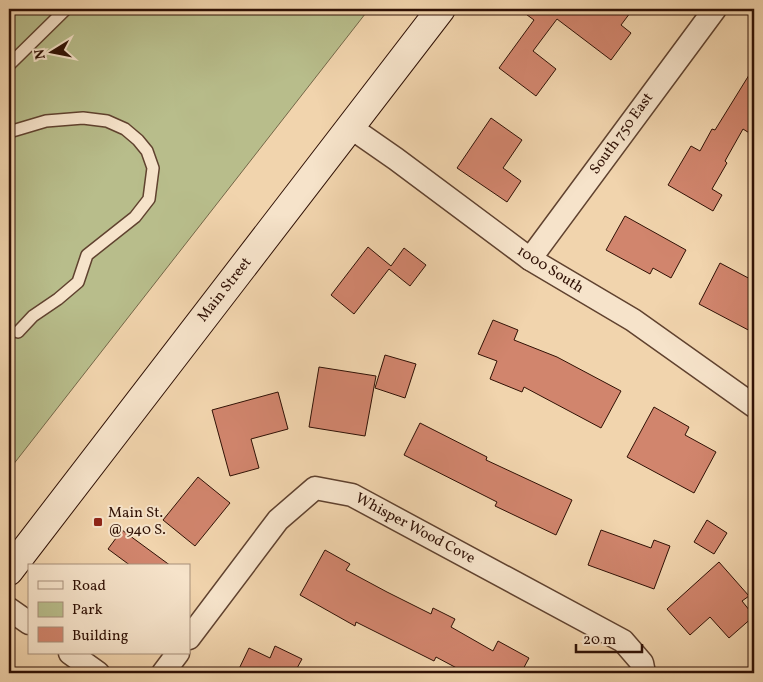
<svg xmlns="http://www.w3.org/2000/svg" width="763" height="682" font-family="Vollkorn,serif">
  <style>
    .green { fill: #b8bd8b; stroke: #746748 }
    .building { fill: #d1856d; stroke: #301105 }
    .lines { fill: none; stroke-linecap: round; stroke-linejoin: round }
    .lane-casing { stroke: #60422f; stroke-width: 14 }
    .street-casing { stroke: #60422f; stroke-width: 25 }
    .secondary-casing { stroke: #301105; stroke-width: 30 }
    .lane { stroke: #f6e3ca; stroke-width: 11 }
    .street { stroke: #f6e3ca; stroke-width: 22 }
    .secondary { stroke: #f6e3ca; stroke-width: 28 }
    .poi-dot { fill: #8f2418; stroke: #f6e3ca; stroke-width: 2 }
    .labels { text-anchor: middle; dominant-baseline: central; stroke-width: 4; stroke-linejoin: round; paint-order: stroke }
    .street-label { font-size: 15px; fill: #301105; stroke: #f6e3ca }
    .poi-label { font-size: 15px; fill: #301105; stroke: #f6e3ca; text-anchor: start }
  </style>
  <rect width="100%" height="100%" fill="#f1d4ad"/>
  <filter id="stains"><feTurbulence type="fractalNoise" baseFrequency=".004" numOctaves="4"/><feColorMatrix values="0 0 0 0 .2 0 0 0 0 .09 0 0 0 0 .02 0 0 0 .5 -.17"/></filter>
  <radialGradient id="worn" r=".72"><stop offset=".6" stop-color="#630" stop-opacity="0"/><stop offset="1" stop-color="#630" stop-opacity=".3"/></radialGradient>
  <path class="green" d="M9 9H369L9 470Z"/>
  <g class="building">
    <path d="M519 9H633L621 25 631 33 611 60 557 19 533 51 556 69 536 96 499 68 534 20Z"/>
    <path d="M754 67V136L743 129 725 161 727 163 712 189 722 195 713 211 668 185 691 146 700 151 712 129 715 130Z"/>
    <path d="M491 118 522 140 503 168 521 181 507 202 457 168Z"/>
    <path d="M625 216 686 250 671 278 653 268 650 274 606 250Z"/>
    <path d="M368 247 391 266 404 248 426 265 410 286 389 269 354 314 331 295Z"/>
    <path d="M720 263 754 281V333L699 304Z"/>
    <path d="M493 320 518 330 514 340 557 357 621 391 601 428 524 387 522 392 490 379 497 361 478 354Z"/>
    <path d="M385 355 416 364 405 398 375 388Z"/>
    <path d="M319 367 376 376 365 436 309 427Z"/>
    <path d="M278 392 288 429 251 439 259 468 230 476 212 410Z"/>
    <path d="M654 407 689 427 685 435 716 452 694 493 627 457Z"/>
    <path d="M420 423 487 457 486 460 572 500 556 535 495 506 497 502 404 455Z"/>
    <path d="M198 477 230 503 195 546 163 520Z"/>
    <path d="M707 520 727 533 714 554 694 542Z"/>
    <path d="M122 530 171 566H131L108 549Z"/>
    <path d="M601 530 651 548 654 540 670 546 654 589 588 565Z"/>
    <path d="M325 550 350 564 346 570 387 592 431 614 433 608 455 619 451 627 493 651 498 641 529 658 521 673H466L436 657 434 661 356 622 355 626 300 595Z"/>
    <path d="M719 562 749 596 742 601 754 616 729 638 710 617 690 635 667 609Z"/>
    <path d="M275 646 302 659 296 670 303 673H237L249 648 270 658Z"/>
  </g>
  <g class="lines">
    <defs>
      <g id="lane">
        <path d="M9 65 66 9"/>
        <path d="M9 132 46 121 83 118 107 121 125 129 138 140 147 151 153 168 149 199 135 217 87 255 78 282 58 299 33 316 18 332"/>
      </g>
      <g id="street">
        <path d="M350 127 396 159 530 259 633 320 754 406"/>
        <path d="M530 259 715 9"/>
        <path d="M9 609 29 623"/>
        <path d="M189 638 278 520 315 488 352 495 623 641 642 663 644 673"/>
        <path d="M70 653 98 673"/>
        <path d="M163 673 178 653"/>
      </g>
      <path id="secondary" d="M9 571 441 9"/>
    </defs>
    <use href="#lane" class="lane-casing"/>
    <use href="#street" class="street-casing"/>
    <use href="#secondary" class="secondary-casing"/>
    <use href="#lane" class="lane"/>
    <use href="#street" class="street"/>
    <use href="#secondary" class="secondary"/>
  </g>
  <rect class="poi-dot" x="93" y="517" width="10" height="10" rx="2.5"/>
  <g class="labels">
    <g class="street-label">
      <text transform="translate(622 134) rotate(-54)">South 750 East</text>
      <text transform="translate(550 270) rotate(32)">1000 South</text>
      <text transform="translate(225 290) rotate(-52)">Main Street</text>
      <text transform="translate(415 529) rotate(28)">Whisper Wood Cove</text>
    </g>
    <g class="poi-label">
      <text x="108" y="513">Main St.<tspan x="108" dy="17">@ 940 S.</tspan></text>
    </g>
  </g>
  <rect width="763" height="682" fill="none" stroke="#f1d4ad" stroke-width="30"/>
  <rect x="10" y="10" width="743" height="662" fill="none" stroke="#301105" stroke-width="2.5"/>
  <rect x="15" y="15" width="733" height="652" fill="none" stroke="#301105"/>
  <rect x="28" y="564" width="162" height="90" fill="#f6e3ca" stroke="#a78f7b"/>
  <rect x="38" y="581" width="25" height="8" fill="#f6e3ca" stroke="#a78f7b"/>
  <text x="72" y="590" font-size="15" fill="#301105">Road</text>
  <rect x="38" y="602" width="25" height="15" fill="#b8bd8b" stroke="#a78f7b"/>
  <text x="72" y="614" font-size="15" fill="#301105">Park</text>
  <rect x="38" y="627" width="25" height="15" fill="#d1856d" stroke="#a78f7b"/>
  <text x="72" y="640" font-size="15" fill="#301105">Building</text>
  <g transform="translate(52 52) rotate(260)" stroke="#f6e3ca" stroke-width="4" paint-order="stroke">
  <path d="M0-4L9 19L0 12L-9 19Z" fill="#301105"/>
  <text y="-8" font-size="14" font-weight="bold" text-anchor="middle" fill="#301105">N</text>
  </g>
  <path d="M576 644v8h66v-8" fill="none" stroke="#301105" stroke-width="2.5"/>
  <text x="583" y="644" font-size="15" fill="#301105" stroke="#f6e3ca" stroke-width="4" paint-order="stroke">20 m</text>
  <rect width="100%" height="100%" filter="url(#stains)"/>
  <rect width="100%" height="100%" fill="url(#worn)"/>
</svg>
